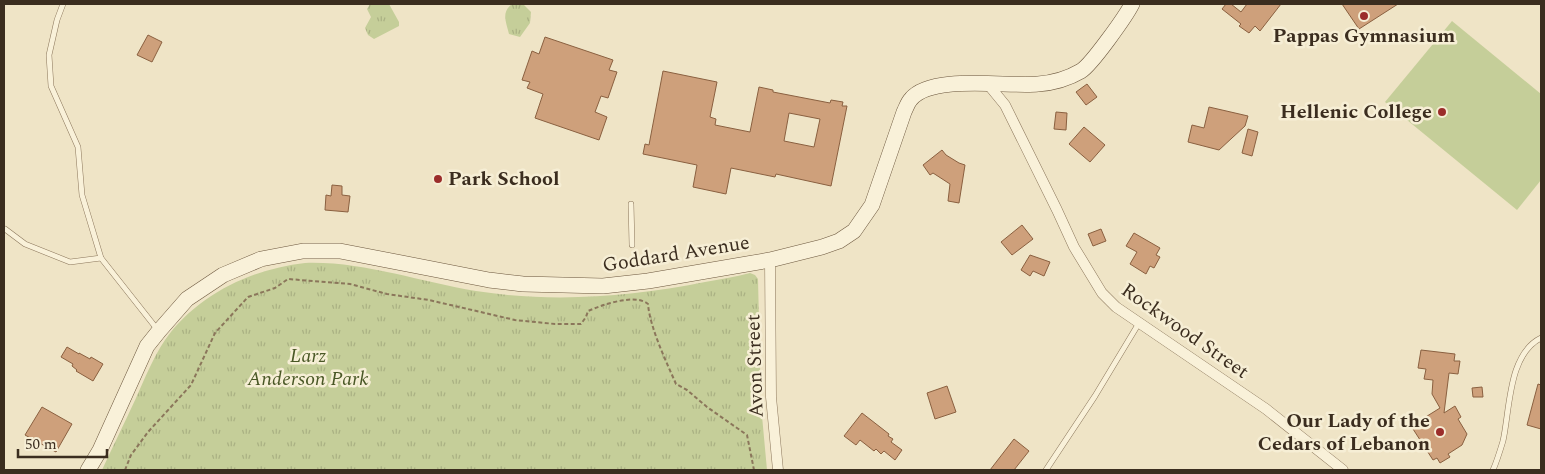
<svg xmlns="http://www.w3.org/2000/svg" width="1545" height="474" font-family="Spectral,serif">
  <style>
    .green { fill: #c5ce99 }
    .park { fill: url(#park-tufts) }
    .building { fill: #cea07b; stroke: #8a6040; fill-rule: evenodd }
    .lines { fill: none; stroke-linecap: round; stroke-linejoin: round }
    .service-casing { stroke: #8b765b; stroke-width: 6 }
    .minor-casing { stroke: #8b765b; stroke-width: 11 }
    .secondary-casing { stroke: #6c573e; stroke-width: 16 }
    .path { stroke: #8b765b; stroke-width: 2; stroke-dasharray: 4 2.5; stroke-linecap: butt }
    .service { stroke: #f9f1d9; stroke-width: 5 }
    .minor { stroke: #f9f1d9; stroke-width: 10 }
    .secondary { stroke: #f9f1d9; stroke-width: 15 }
    .poi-dot { fill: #9b2d2a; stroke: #f6eed5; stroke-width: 2 }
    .labels { text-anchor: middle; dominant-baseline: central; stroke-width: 5; stroke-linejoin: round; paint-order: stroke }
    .poi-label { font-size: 20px; font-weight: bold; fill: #3b2d1f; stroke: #f6eed5; text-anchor: end }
    .street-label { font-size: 20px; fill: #3b2d1f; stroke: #f6eed5 }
    .park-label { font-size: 20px; font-style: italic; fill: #495725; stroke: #f6eed5 }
  </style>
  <defs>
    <pattern id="park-tufts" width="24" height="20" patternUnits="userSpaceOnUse" patternTransform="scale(1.25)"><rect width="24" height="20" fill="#c5ce99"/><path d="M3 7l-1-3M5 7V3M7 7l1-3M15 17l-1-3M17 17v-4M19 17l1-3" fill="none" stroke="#aab183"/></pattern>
  </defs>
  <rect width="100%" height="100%" fill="#efe4c6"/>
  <path class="green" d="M1452 21 1541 94V180L1517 210 1385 102Z"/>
  <g class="park">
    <path d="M370 4H389L399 22V26L374 39 368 35 365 28 371 17 367 9Z"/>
    <path d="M512 4H523L531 12 530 23 520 37 509 34C506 22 501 12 512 4Z"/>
    <path d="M305 263C363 261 419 282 476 291 553 303 629 297 705 282 720 279 735 277 750 273L755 275 758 279 761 405 767 470H102C113 446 125 422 136 398 145 378 153 358 165 340 197 295 251 269 305 263Z"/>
  </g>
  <g class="building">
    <path d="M1226 4H1231L1241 12 1247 4H1281L1260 31 1255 26 1249 33 1239 26 1241 24 1222 9Z"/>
    <path d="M1342 4H1398L1359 29Z"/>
    <path d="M148 35 162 42 152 62 137 55Z"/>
    <path d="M545 37 613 60 609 70 617 72 608 98 601 96 595 112 607 117 599 140 535 118 543 94 527 88 530 82 522 80 532 51 539 54Z"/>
    <path d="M663 71 717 82 710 117 716 119 715 125 750 132 759 87 773 90V92L830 103 831 100 843 102 842 106H847L831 186 776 174 775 177 731 168 726 194 693 187 697 165 643 154 645 144 649 145ZM789 113 820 119 814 147 784 141Z"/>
    <path d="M1087 84 1097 97 1086 105 1076 92Z"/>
    <path d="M1209 107 1248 116 1245 126 1219 150 1188 142 1192 125 1204 128Z"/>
    <path d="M1056 112 1067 113 1066 130 1054 129Z"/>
    <path d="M1084 127 1105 145 1090 162 1069 144Z"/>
    <path d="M1248 129 1258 132 1252 156 1242 153Z"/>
    <path d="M942 150 946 155 959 163 965 165 959 203 948 201 950 184 933 173 930 175 923 165Z"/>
    <path d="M332 185 342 186V195L350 196 348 212 325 210 326 195 331 196Z"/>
    <path d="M1022 225 1033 239 1012 255 1001 242Z"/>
    <path d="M1101 229 1106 241 1093 246 1088 234Z"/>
    <path d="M1134 233 1160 248 1156 255 1160 257 1154 268 1150 266 1146 274 1130 264 1137 252 1126 246Z"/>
    <path d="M1030 255 1050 262 1044 276 1033 271 1030 276 1021 270Z"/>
    <path d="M67 347 79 354V353L90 359 91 357 103 364 93 381 76 371 77 370 72 366 73 364 61 357Z"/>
    <path d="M1421 350 1455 354 1454 361H1460L1458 374 1449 373 1444 413 1455 406 1461 417 1458 419 1467 434 1462 445 1448 454 1450 457 1440 463 1437 458 1433 460 1413 429 1416 423 1440 408 1432 394 1433 380 1424 379 1426 369 1418 368Z"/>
    <path d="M1538 384 1541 385V429L1527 425Z"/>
    <path d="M947 386 956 412 935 419 927 393Z"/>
    <path d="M1482 387 1483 397H1473L1472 388Z"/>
    <path d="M42 407 72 424 56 452 25 435Z"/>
    <path d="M862 413 889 434 888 436 893 439 891 442 902 450 895 460 884 451 881 454 876 449 874 451 860 440 856 445 844 436Z"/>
    <path d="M1014 439 1029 451 1014 470H990Z"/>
  </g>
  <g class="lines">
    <defs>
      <g id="service">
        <path d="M631 204 632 245"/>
        <path d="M5 229 25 244 70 262 101 258 82 195 78 147 51 86 49 55 57 20 63 4"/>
        <path d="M101 258 157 329"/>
        <path d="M1046 470 1095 396 1139 323"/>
        <path d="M1493 470C1497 461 1500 451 1503 441 1510 410 1508 354 1541 338"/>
      </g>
      <g id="minor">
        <path d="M987 83 1005 105 1057 210 1074 247 1102 293 1116 307 1266 409 1343 470"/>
        <path d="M770 260 771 397 778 470"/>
      </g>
      <path id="secondary" d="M88 470 100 450 147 346 159 331 187 299 223 275 261 259 303 251H340L489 280 523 284 603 286 648 281 770 260 822 247 839 241 854 231 872 205 904 112C906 108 908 102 911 99 932 74 1007 87 1038 84 1052 83 1069 78 1081 71 1092 64 1126 16 1132 4"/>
    </defs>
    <use href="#service" class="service-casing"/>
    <use href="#minor" class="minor-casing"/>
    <use href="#secondary" class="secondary-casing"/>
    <path class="path" d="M125 470 131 455 148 432 191 385 215 333 248 297 275 288 288 279 350 284 387 294 429 300 515 320 555 324H581L586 317 588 311C602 305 635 293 648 304 650 328 666 361 676 384L687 390 707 407 747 435 754 470"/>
    <use href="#service" class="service"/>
    <use href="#minor" class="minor"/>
    <use href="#secondary" class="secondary"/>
  </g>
  <g class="poi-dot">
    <circle cx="1364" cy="16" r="5"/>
    <circle cx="1442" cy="112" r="5"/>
    <circle cx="438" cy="179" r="5"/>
    <circle cx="1440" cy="432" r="5"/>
  </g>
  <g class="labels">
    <g class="poi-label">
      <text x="1364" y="36" text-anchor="middle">Pappas Gymnasium</text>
      <text x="1432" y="112">Hellenic College</text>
      <text x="448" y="179" text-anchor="start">Park School</text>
      <text x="1430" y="421">Our Lady of the<tspan x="1430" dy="23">Cedars of Lebanon</tspan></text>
    </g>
    <g class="street-label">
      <text transform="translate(676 254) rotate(-9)">Goddard Avenue</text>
      <text transform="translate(1185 331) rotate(35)">Rockwood Street</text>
      <text transform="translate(755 366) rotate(-92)">Avon Street</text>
    </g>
    <g class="park-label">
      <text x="308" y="356">Larz<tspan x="308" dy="23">Anderson Park</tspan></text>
    </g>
  </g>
  <rect width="1545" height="474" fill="none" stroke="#3b2d1f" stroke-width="10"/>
  <path d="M18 449v8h89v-8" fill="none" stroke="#3b2d1f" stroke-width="2.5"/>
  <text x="25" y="449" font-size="15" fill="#3b2d1f" stroke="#f6eed5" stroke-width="4" paint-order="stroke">50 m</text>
</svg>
